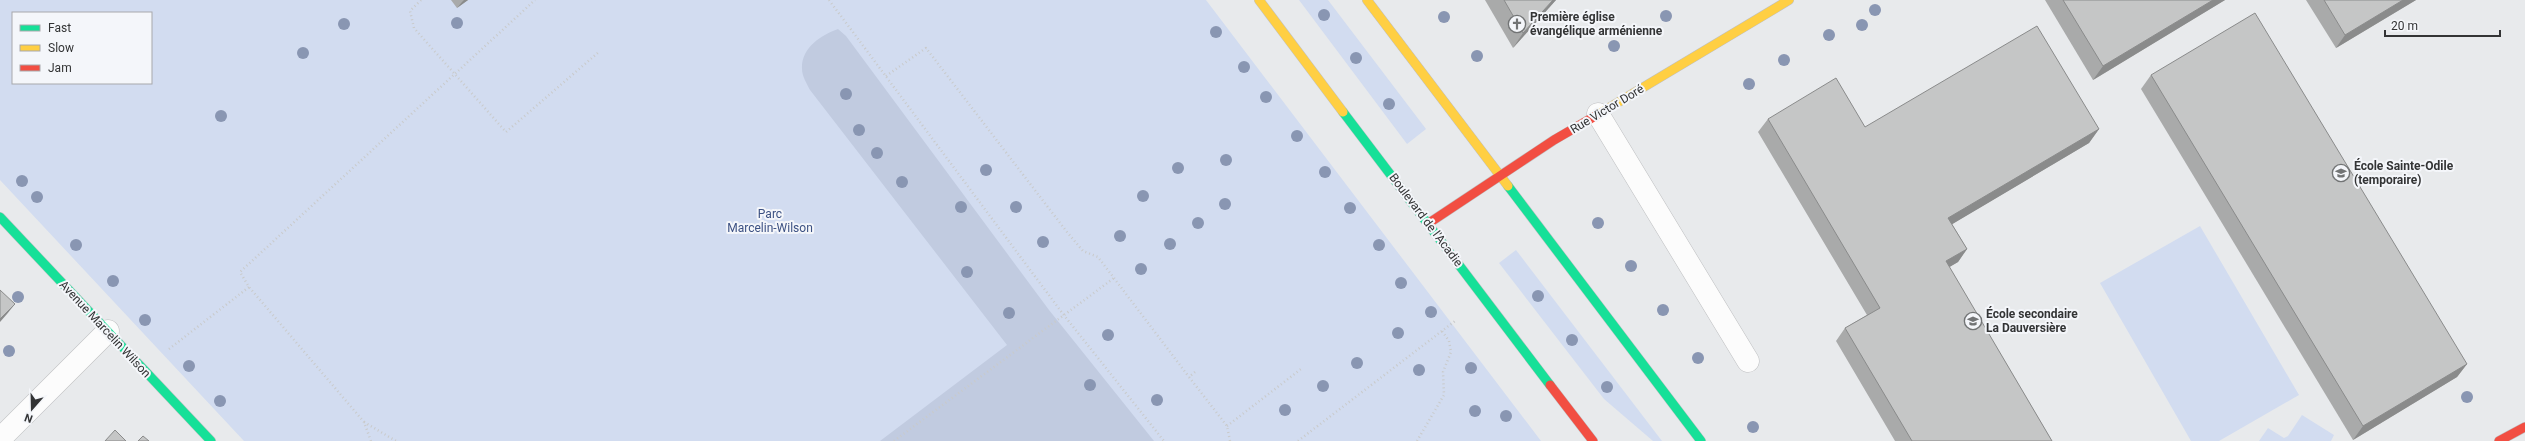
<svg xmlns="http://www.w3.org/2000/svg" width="2525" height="441" font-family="Roboto,sans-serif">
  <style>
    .green { fill: #d2dcf0; fill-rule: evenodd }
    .forest { fill: #c1cbe0 }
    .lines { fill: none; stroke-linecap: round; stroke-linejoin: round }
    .lane-casing { stroke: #bfc0c2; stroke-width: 23 }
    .street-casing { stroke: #bfc0c2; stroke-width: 23 }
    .fast-casing { stroke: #bfc0c2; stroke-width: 10 }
    .slow-casing { stroke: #bfc0c2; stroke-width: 10 }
    .jam-casing { stroke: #bfc0c2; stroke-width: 10 }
    .path { stroke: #c9caca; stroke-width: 2.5; stroke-dasharray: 1 3; stroke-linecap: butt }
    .lane { stroke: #fcfcfc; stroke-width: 22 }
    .street { stroke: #fcfcfc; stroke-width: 22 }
    .fast { stroke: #16e098; stroke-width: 9 }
    .slow { stroke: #ffcf43; stroke-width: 9 }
    .jam { stroke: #f24e42; stroke-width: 9 }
    .tree { fill: #8996b2 }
    .wall { fill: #a9aaaa }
    .shaded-wall { fill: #8a8b8b }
    .building { fill: #c5c6c6; stroke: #8a8b8b }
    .labels { text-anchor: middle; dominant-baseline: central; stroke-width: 4; stroke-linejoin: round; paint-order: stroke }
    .poi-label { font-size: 12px; font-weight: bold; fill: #333435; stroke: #f4f6fa; text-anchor: start }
    .street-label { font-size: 12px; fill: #333435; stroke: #f4f6fa }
    .park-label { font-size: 12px; fill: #3c5183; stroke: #f4f6fa }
  </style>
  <rect width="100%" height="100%" fill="#e8eaec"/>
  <g class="green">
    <path d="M0 0H1206L1541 441H244L0 180ZM13 13H151V83H13Z"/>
    <path d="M1299 0H1328L1426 129 1407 144Z"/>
    <path d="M2200 226 2299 395 2219 441H2191L2100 283Z"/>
    <path d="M1516 250 1662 441H1653L1604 399 1499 263Z"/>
    <path d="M2302 415 2334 435 2331 441H2259L2268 428 2284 438 2288 436Z"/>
  </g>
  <path class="forest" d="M838 29 846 36 1049 310 1154 441H880L1007 345 810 90C807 84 802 76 802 69 801 48 821 35 838 29Z"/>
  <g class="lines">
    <defs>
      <path id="lane" d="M1598 114 1748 361"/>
      <path id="street" d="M0 439 108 331"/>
      <g id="fast">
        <path d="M1343 112 1550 385"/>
        <path d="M1508 186 1701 441"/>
        <path d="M0 217 211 441"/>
      </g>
      <g id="slow">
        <path d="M1259 0 1343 112"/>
        <path d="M1367 0 1508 186"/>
        <path d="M1597 115 1789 0"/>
      </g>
      <g id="jam">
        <path d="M1429 223 1554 140 1597 115"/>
        <path d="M1550 385 1593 441"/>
        <path d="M2499 441 2525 427"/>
      </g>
    </defs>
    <use href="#lane" class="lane-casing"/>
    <use href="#street" class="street-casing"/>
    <use href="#fast" class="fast-casing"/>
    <use href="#slow" class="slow-casing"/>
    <use href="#jam" class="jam-casing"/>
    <g class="path">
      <path d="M421 0 410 11 414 28 506 132 600 51"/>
      <path d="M829 0 1063 314 1164 441"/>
      <path d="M886 76 926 48 1067 232 1083 251 1098 257 1189 377"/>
      <path d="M169 349 249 287"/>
      <path d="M1195 372 1189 377 1227 426 1230 441"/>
      <path d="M364 422 396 441"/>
      <path d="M1227 426 1301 369"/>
      <path d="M371 441 364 422 249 287 240 272 535 0"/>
      <path d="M894 441 1114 278"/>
      <path d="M1298 441 1455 321"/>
      <path d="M1417 441 1444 395 1443 372 1451 352 1449 341 1442 331"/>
    </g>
    <use href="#lane" class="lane"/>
    <use href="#street" class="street"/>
    <use href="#fast" class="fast"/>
    <use href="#slow" class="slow"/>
    <use href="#jam" class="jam"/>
  </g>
  <g class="tree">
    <circle cx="1875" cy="10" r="6"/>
    <circle cx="1324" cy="15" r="6"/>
    <circle cx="1666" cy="16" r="6"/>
    <circle cx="1444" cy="17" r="6"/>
    <circle cx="457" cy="23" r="6"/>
    <circle cx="344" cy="24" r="6"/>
    <circle cx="1862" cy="25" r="6"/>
    <circle cx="1216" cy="32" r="6"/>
    <circle cx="1829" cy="35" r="6"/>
    <circle cx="1614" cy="46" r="6"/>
    <circle cx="303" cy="53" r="6"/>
    <circle cx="1477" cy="56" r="6"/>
    <circle cx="1356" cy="58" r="6"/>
    <circle cx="1784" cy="60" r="6"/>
    <circle cx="1244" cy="67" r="6"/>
    <circle cx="1749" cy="84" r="6"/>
    <circle cx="846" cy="94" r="6"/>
    <circle cx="1266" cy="97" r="6"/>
    <circle cx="1389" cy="104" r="6"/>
    <circle cx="221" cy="116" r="6"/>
    <circle cx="859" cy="130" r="6"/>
    <circle cx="1297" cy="136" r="6"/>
    <circle cx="877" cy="153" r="6"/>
    <circle cx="1226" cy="160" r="6"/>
    <circle cx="1178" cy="168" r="6"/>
    <circle cx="986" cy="170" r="6"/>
    <circle cx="1325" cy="172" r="6"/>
    <circle cx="22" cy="181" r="6"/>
    <circle cx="902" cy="182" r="6"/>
    <circle cx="1143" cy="196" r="6"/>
    <circle cx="37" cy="197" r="6"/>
    <circle cx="1225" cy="204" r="6"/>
    <circle cx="961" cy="207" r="6"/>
    <circle cx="1016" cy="207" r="6"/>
    <circle cx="1350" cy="208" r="6"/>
    <circle cx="1198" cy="223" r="6"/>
    <circle cx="1598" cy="223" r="6"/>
    <circle cx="1120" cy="236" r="6"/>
    <circle cx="1043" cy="242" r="6"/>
    <circle cx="1170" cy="244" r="6"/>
    <circle cx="76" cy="245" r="6"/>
    <circle cx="1379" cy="245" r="6"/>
    <circle cx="1631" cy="266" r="6"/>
    <circle cx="1141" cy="269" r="6"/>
    <circle cx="967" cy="272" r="6"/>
    <circle cx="113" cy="281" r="6"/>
    <circle cx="1401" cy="283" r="6"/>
    <circle cx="1538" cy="296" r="6"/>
    <circle cx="18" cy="297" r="6"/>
    <circle cx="1663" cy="310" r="6"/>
    <circle cx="1431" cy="312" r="6"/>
    <circle cx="1009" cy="313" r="6"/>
    <circle cx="145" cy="320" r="6"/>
    <circle cx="1398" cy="333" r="6"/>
    <circle cx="1108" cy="335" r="6"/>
    <circle cx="1572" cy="340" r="6"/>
    <circle cx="9" cy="351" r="6"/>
    <circle cx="1698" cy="358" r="6"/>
    <circle cx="1357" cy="363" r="6"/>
    <circle cx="189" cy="366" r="6"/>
    <circle cx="1471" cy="368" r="6"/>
    <circle cx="1419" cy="370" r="6"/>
    <circle cx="1090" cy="385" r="6"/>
    <circle cx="1323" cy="386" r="6"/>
    <circle cx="1607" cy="387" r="6"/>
    <circle cx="2467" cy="397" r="6"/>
    <circle cx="1157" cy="400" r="6"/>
    <circle cx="220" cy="401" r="6"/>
    <circle cx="1285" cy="410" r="6"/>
    <circle cx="1475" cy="411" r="6"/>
    <circle cx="1506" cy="416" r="6"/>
    <circle cx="1753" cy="427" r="6"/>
  </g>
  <g class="wall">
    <path d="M451 0H468L457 8Z"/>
    <path d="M1485 0H1556L1513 48Z"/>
    <path d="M2045 0H2225L2093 80Z"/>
    <path d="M2306 0H2416L2336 48Z"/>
    <path d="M2151 75 2467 364 2457 377 2353 440 2141 89Z"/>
    <path d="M1768 119 1865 127 2099 129 2089 143 1952 224 1967 249 1958 262 1949 267 2052 441H1895L1836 341 1845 328 1867 315 1758 132Z"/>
  </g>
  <g class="shaded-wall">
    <path d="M464 0H468L457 8 462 2Z"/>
    <path d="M1553 0H1556L1513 48 1523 33Z"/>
    <path d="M2213 0H2225L2093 80 2103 66Z"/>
    <path d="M2403 0H2416L2336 48 2345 35Z"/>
    <path d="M2099 129 2089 143 1939 232 1948 218Z"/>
    <path d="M1967 249 1958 262 1936 275 1946 261Z"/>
    <path d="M15 304 7 314 0 322V319Z"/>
    <path d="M2467 364 2457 377 2353 440 2363 426Z"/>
  </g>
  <g class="building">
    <path d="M1504 0H1553L1523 33Z"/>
    <path d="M2063 0H2213L2103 66Z"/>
    <path d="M2324 0H2403L2345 35Z"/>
    <path d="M2255 13 2467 364 2363 426 2151 75Z"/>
    <path d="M2037 26 2099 129 1948 218 1967 249 1946 261 2052 441H1912L1845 328 1880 308 1768 119 1836 78 1865 127Z"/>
    <path d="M0 290 15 304 0 319Z"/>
    <path d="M115 430 126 441H105Z"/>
    <path d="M143 436 149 441H138Z"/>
  </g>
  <defs>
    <symbol id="church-ring" viewBox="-11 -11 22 22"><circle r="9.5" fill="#f4f6fa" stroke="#727475" stroke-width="1.5"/><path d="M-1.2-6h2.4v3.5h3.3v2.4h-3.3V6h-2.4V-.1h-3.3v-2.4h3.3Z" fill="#727475"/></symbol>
    <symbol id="school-ring" viewBox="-11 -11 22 22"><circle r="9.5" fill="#f4f6fa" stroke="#727475" stroke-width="1.5"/><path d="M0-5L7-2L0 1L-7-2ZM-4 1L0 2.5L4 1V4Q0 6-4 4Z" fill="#727475"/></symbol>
  </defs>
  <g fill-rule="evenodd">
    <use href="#church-ring" x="1507" y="14" width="20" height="20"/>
    <use href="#school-ring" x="2331" y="163" width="20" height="20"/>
    <use href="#school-ring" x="1963" y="311" width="20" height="20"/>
  </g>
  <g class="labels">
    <g class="poi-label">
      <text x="1530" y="17">Première église<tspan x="1530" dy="14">évangélique arménienne</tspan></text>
      <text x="2354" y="166">École Sainte-Odile<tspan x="2354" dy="14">(temporaire)</tspan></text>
      <text x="1986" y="314">École secondaire<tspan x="1986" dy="14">La Dauversière</tspan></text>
    </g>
    <g class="street-label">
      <text transform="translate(1607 109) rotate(-31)">Rue Victor Doré</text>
      <text transform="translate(1426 220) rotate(53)">Boulevard de l'Acadie</text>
      <text transform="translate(105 329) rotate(47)">Avenue Marcelin Wilson</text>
    </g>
    <g class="park-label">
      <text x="770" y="214">Parc<tspan x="770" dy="14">Marcelin-Wilson</tspan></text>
    </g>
  </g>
  <rect x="12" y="12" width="140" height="72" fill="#f4f6fa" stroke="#a7a8ab"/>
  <rect x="20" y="25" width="20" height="6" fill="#16e098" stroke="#a7a8ab"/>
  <text x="48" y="32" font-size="12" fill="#333435">Fast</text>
  <rect x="20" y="45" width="20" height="6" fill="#ffcf43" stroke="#a7a8ab"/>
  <text x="48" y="52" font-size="12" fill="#333435">Slow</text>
  <rect x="20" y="65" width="20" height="6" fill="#f24e42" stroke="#a7a8ab"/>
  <text x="48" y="72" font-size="12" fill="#333435">Jam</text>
  <g transform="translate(32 409) rotate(200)" stroke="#f4f6fa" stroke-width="3" paint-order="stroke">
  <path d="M0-3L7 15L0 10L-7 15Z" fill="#333435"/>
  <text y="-6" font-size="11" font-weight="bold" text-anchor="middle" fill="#333435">N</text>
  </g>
  <path d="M2385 30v6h115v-6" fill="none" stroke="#333435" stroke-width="2"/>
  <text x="2391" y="30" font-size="12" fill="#333435" stroke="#f4f6fa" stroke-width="3" paint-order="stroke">20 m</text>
</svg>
